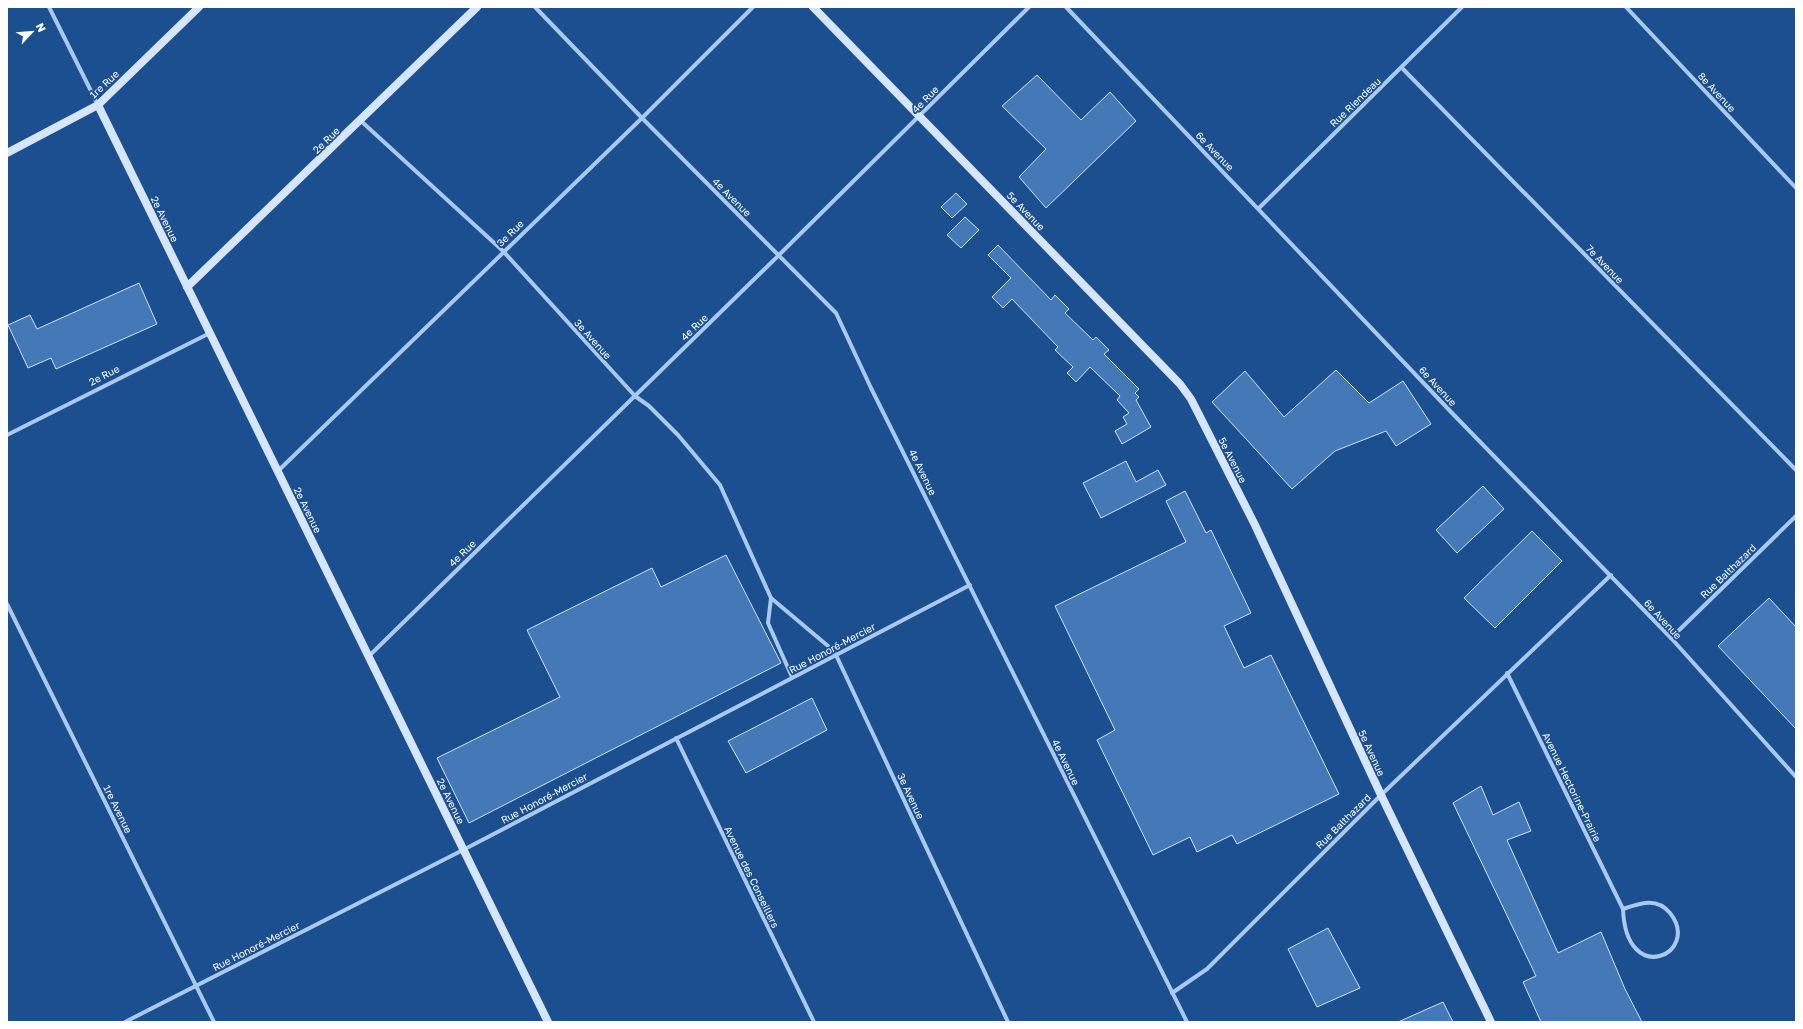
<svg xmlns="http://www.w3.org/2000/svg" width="1803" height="1029" font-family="'Golos Text',sans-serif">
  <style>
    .building { fill: #4478b7; stroke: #cfe3fa }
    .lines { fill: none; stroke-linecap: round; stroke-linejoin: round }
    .street { stroke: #a9c9ee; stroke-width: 4 }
    .secondary { stroke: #d6e6fa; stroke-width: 8 }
    .labels { text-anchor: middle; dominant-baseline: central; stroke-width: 3.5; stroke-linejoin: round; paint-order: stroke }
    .street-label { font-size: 10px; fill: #fff; stroke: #1b4f8f }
  </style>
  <rect width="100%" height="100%" fill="#1b4f8f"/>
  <g class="building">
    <path d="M1037 75 1081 120 1110 92 1136 121 1046 208 1019 177 1046 149 1002 106Z"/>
    <path d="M956 193 967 204 952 218 941 207Z"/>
    <path d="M965 217 979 230 961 248 947 235Z"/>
    <path d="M998 245 1051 300 1055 295 1069 309 1065 313 1093 340 1096 337 1109 350 1104 354 1139 389 1135 393 1139 397 1136 400 1151 427 1122 444 1115 431 1127 424 1123 417 1129 413 1117 400 1120 396 1090 367 1076 382 1067 373 1073 367 1055 350 1058 347 1012 299 1003 308 992 297 1011 278 988 255Z"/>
    <path d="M139 283 157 324 56 369 51 358 28 368 8 325 30 315 37 329Z"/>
    <path d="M1336 370 1369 403 1403 381 1431 424 1396 446 1386 431 1335 451 1292 489 1212 402 1245 371 1284 417Z"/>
    <path d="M1126 461 1136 482 1158 470 1166 485 1101 518 1083 483Z"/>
    <path d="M1483 486 1504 509 1457 553 1436 530Z"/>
    <path d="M1185 491 1206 533 1211 530 1251 613 1224 626 1244 668 1271 655 1339 794 1237 844 1232 835 1197 852 1190 837 1153 855 1097 740 1115 730 1055 606 1186 542 1166 501Z"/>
    <path d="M1532 531 1562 561 1495 628 1464 598Z"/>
    <path d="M726 555 781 663 469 823 437 758 560 697 527 630 652 568 661 587Z"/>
    <path d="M1769 598 1796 627V729L1718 646Z"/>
    <path d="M812 698 827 730 746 773 728 741Z"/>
    <path d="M1481 786 1493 815 1519 802 1531 831 1507 840 1558 953 1601 932 1625 989 1642 1022H1541L1523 982 1536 976 1453 803Z"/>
    <path d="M1328 928 1360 988 1317 1007 1288 949Z"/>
    <path d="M1443 1002 1453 1022H1398Z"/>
  </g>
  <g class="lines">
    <g class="street">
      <path d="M49 7 98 105"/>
      <path d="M535 7 642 118 836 313 871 388 1187 1022"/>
      <path d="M1066 7 1452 413 1671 638 1796 777"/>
      <path d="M1626 7 1796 188"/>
      <path d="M1402 68 1796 470"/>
      <path d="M361 121 503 251 635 396 649 406 678 435 720 485 771 598 828 646 836 655 1008 1022"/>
      <path d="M1259 208 1462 7"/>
      <path d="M7 435 210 333"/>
      <path d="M278 471 642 118 753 7"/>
      <path d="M771 598 768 623 792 677"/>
      <path d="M7 604 214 1022"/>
      <path d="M1671 638 1796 516"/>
      <path d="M369 656 779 255 1029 7"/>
      <path d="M1507 673 1623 909C1626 989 1702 953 1670 913 1657 897 1640 903 1623 909"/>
      <path d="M676 738 814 1022"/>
      <path d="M1172 993 1207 969 1381 795 1611 575"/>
      <path d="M125 1022 463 850 970 585"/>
    </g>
    <g class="secondary">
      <path d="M813 7 1180 384 1191 399 1255 525 1381 795 1491 1022"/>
      <path d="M98 105 548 1022"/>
      <path d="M7 153 98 105 199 7"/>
      <path d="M187 287 477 7"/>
    </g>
  </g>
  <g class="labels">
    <g class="street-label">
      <text transform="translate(104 84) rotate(-43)">1re Rue</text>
      <text transform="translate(1717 92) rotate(47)">8e Avenue</text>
      <text transform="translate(925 99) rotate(-45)">4e Rue</text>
      <text transform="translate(1355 102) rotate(-44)">Rue Riendeau</text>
      <text transform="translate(326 140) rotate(-44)">2e Rue</text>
      <text transform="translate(1215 151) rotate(46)">6e Avenue</text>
      <text transform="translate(732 197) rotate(45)">4e Avenue</text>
      <text transform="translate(1026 211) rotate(46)">5e Avenue</text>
      <text transform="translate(165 219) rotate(64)">2e Avenue</text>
      <text transform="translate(510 233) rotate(-44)">3e Rue</text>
      <text transform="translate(1605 264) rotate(46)">7e Avenue</text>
      <text transform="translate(694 327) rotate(-44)">4e Rue</text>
      <text transform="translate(593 339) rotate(48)">3e Avenue</text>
      <text transform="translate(104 375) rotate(-27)">2e Rue</text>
      <text transform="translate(1438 386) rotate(47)">6e Avenue</text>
      <text transform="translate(1233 460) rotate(63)">5e Avenue</text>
      <text transform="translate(923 472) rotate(64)">4e Avenue</text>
      <text transform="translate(308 510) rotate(64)">2e Avenue</text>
      <text transform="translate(462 553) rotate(-44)">4e Rue</text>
      <text transform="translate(1728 571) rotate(-44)">Rue Balthazard</text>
      <text transform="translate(1663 619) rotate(47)">6e Avenue</text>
      <text transform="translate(832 648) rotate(-28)">Rue Honoré-Mercier</text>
      <text transform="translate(1372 753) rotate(65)">5e Avenue</text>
      <text transform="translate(1066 762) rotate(64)">4e Avenue</text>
      <text transform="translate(1572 787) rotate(64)">Avenue Hectorine-Prairie</text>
      <text transform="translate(911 796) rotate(65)">3e Avenue</text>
      <text transform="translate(544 798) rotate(-28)">Rue Honoré-Mercier</text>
      <text transform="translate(451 801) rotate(64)">2e Avenue</text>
      <text transform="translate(118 809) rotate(64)">1re Avenue</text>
      <text transform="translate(1343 821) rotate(-45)">Rue Balthazard</text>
      <text transform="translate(752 877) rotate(64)">Avenue des Conseillers</text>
      <text transform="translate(256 946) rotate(-27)">Rue Honoré-Mercier</text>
    </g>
  </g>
  <rect width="1803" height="1029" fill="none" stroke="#ffffff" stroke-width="16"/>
  <g transform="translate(32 32) rotate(64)" stroke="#1b4f8f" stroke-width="3" paint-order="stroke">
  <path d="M0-3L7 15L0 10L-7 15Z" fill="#ffffff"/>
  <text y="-6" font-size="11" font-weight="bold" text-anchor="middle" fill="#ffffff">N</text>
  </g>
</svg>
